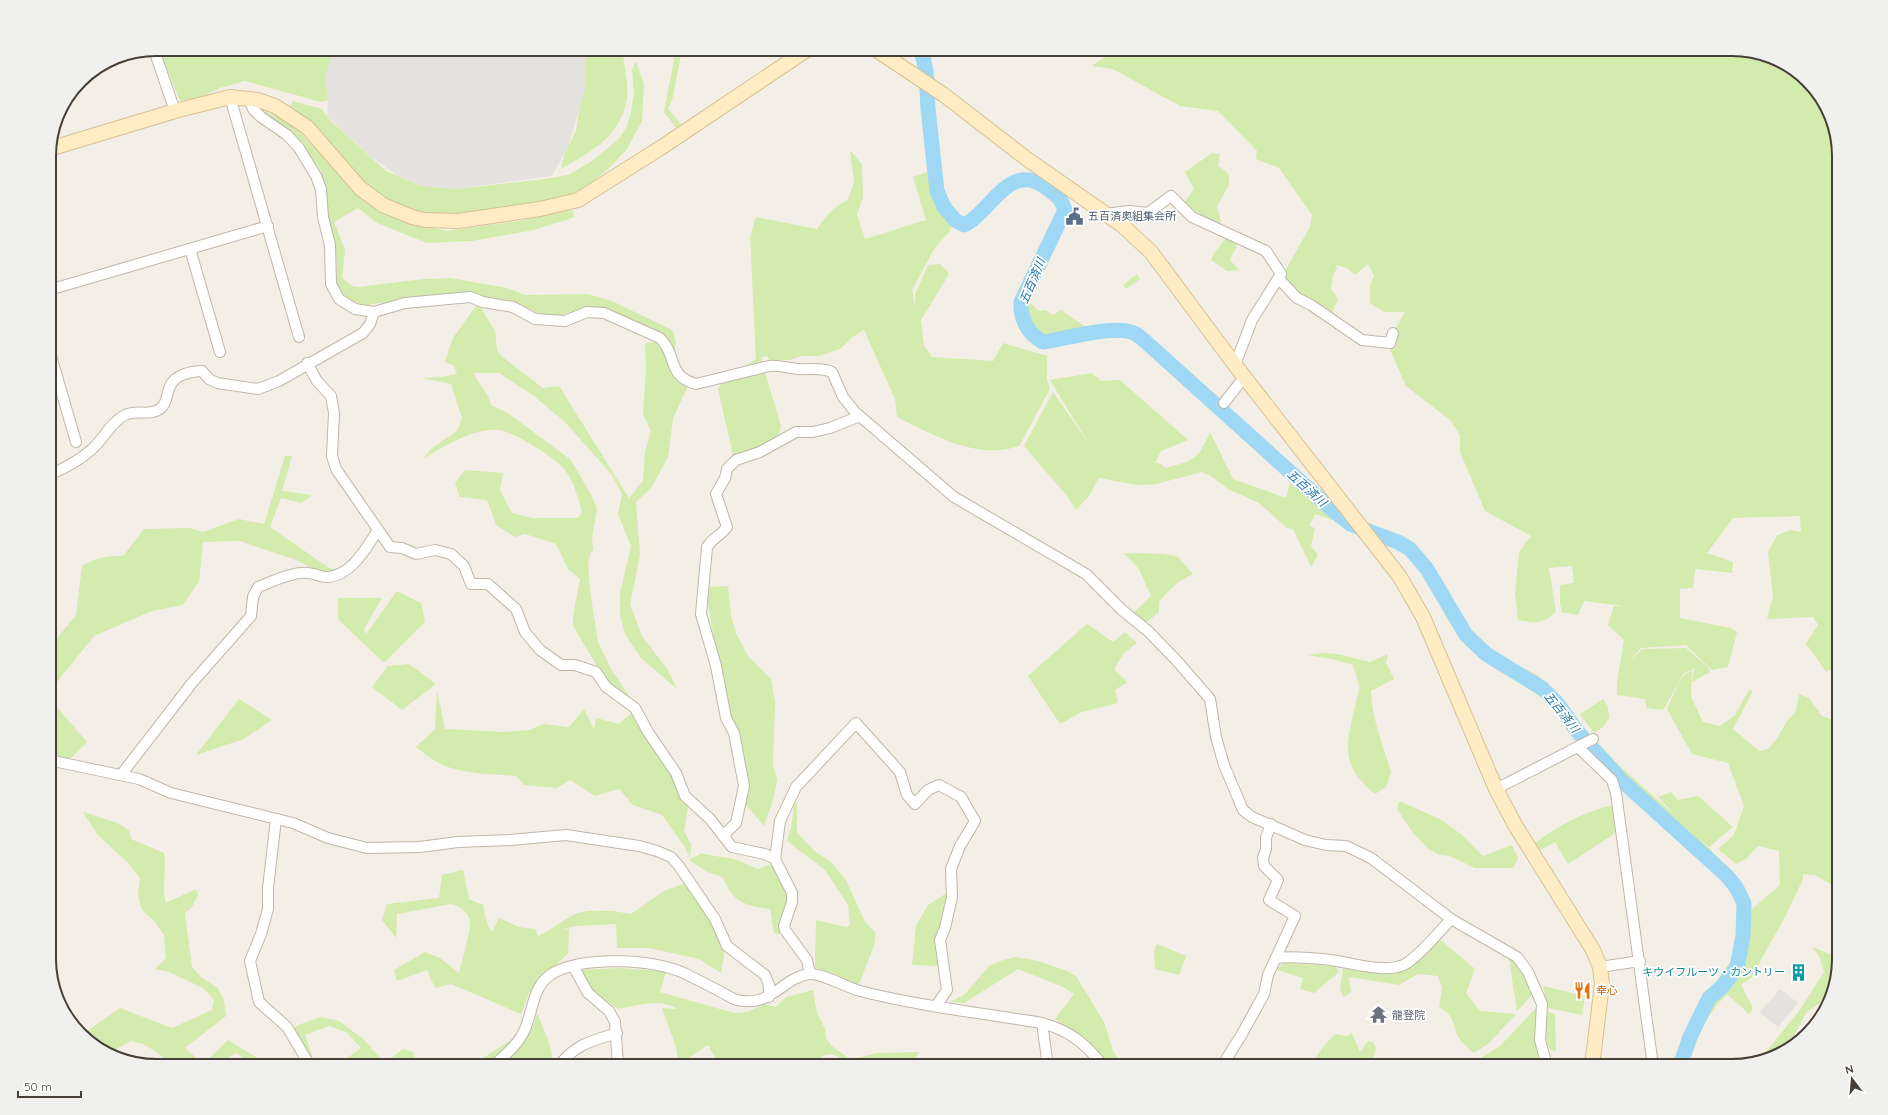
<svg xmlns="http://www.w3.org/2000/svg" width="1888" height="1115" font-family="Quicksand,'Noto Sans JP',sans-serif">
  <style>
    .green { fill: #d3ebac }
    .parking { fill: #e4e1de }
    .lines { fill: none; stroke-linecap: round; stroke-linejoin: round }
    .river { stroke: #9ed8f4; stroke-width: 15 }
    .street-casing { stroke: #c0b6a8; stroke-width: 12 }
    .secondary-casing { stroke: #d7c093; stroke-width: 16 }
    .street { stroke: #fff; stroke-width: 10 }
    .secondary { stroke: #ffecc5; stroke-width: 14 }
    .labels { text-anchor: middle; dominant-baseline: central; stroke-width: 3.5; stroke-linejoin: round; paint-order: stroke }
    .service-label { font-size: 11px; fill: #4e5e75; stroke: #fff; text-anchor: start }
    .culture-label { font-size: 11px; fill: #0d838f; stroke: #fff; text-anchor: end }
    .food-label { font-size: 11px; fill: #c56008; stroke: #fff; text-anchor: start }
    .worship-label { font-size: 11px; fill: #5b616d; stroke: #fff; text-anchor: start }
    .water-label { font-size: 12px; font-style: italic; fill: #257ba8; stroke: #fff }
    .rim { fill: none; stroke: #473e35; stroke-width: 2 }
  </style>
  <rect width="100%" height="100%" fill="#f4efe6"/>
  <g class="green">
    <path d="M159 49H208L244 55 259 49H342L325 77 328 100 321 102 245 81 220 88 199 98 180 101Z"/>
    <path d="M580 49H621L623 53C624 66 629 87 627 99 620 138 591 151 561 169L564 154 576 131 585 72 582 51Z"/>
    <path d="M676 49H682L673 97 668 109 683 126 677 129 664 112Z"/>
    <path d="M1116 49H1732L1786 63 1825 102 1839 150V664L1826 672 1808 646 1805 645 1818 625 1813 617 1767 619 1773 596 1768 552 1777 535 1791 530 1801 532 1800 516 1733 518 1707 553 1733 562 1732 573 1695 569 1693 588 1674 589H1680V618L1731 628 1737 632 1728 667 1712 670 1686 645 1641 648 1626 665 1642 649 1686 648 1709 668 1710 672 1692 682 1694 669 1684 673 1663 710 1647 708 1645 699 1617 695C1616 679 1622 657 1624 640L1608 625 1614 606H1623L1584 601 1578 615 1562 612 1560 604V585L1574 583 1572 566 1549 568 1556 612C1541 625 1537 623 1518 620L1515 593 1519 552 1531 536 1485 511 1460 452V435L1450 420 1406 386 1387 343 1405 312H1384L1370 303V286L1374 276 1368 264 1355 275 1347 268 1336 265 1337 268 1333 275 1331 289 1338 299 1332 313 1297 298 1283 278 1284 273 1310 227 1312 215 1279 168 1256 159 1257 151 1218 111 1180 106 1113 69 1092 66Z"/>
    <path d="M636 61 644 84 642 121 627 149 608 169 586 188 567 195 541 202 455 215 410 212 378 197 312 123 290 106 293 101 322 109 329 119 386 171 421 186 456 189 545 179 568 175 592 161 620 138 627 126 631 112 634 93 632 70Z"/>
    <path d="M258 108 292 124 364 199 416 223 446 231 519 221 572 210 575 217 534 230 472 241 427 243 377 223 358 208 334 222 345 250 342 278 352 286 358 287 424 279 451 278 507 288 525 295 588 294 612 301 672 330 676 341 674 360 669 341 654 329 607 309 590 308 552 317 469 293 371 304 361 308 337 290V263L321 171 292 135 264 115Z"/>
    <path d="M850 150 862 164 863 197 857 214 865 239 926 220 913 177 929 171 937 203 954 223 949 232 934 249 912 290 915 305V295L928 265 940 264 949 274 921 320 924 345 932 357 993 361 1003 343 1047 356V379L1050 389 1019 446C979 461 933 435 897 417L895 399 864 330 854 336 840 349 819 356H802L790 360H769L767 356 761 358 781 426 778 439 734 460 718 389 725 379 756 359 750 237 756 217 817 229C826 216 833 207 848 200L854 182Z"/>
    <path d="M1212 153 1220 154 1218 166 1224 170 1229 175V185L1217 206 1221 223 1205 218 1184 203 1194 189 1185 172Z"/>
    <path d="M1226 238 1238 243 1230 260 1239 270 1227 271 1211 260 1214 253Z"/>
    <path d="M1137 274 1140 279 1126 289 1123 285Z"/>
    <path d="M1029 301 1038 311 1045 310 1053 315 1061 310 1081 324 1089 328C1083 335 1049 341 1041 336 1032 331 1027 315 1024 306Z"/>
    <path d="M478 303 495 331 497 351 505 359 543 388 559 386 629 498 643 481 645 452 651 431 643 414 646 369 645 343 663 342 690 382 673 418 668 457 652 487 636 502 640 555 630 605 642 636 668 670 677 689 641 658 625 634 620 615V593L631 546 618 514 622 494 612 475 564 421 534 396 499 373H473L488 396 491 405 508 413 571 460 592 496 597 509 592 538 593 549 590 554 588 565 591 597 598 642 610 667 631 699 606 681 573 626V617L580 579 568 569 556 544 525 534 515 537 496 525 487 500 460 497 455 483 465 470 503 473 500 490 512 513 533 518H578L582 513C578 498 574 482 565 470 557 459 513 431 499 430 474 427 443 447 423 459L432 448 457 431 462 418 451 384 421 378 443 377 457 374 454 366 445 361 453 338Z"/>
    <path d="M1092 373 1101 381 1120 380 1188 440 1161 451 1155 463H1159L1166 468C1195 460 1198 460 1210 432L1233 479 1286 498 1290 483 1336 521 1315 514 1309 526 1315 528 1311 546 1318 555 1311 567 1293 529 1287 528 1259 503 1228 489 1211 476 1202 472 1156 484 1138 485 1099 478 1089 496 1076 510 1067 496 1024 446 1053 392 1089 444 1050 380Z"/>
    <path d="M285 456H292L282 491 312 495 302 503 281 498 270 527 329 568 344 571 327 577 299 561 240 541 203 542 199 581 183 605 152 611 94 636 49 692V648L76 615 82 566C96 557 107 556 123 556L144 529 189 528 203 532 239 519 264 524Z"/>
    <path d="M1370 528 1404 542 1427 561 1472 634 1490 651 1537 675 1557 693 1579 724 1623 769 1677 817 1658 797 1671 792 1678 800 1698 796 1733 827 1709 847 1699 838 1735 875 1751 910 1780 885 1779 851 1758 846 1747 858 1736 864 1718 849 1734 835 1744 806 1728 763 1692 754 1667 709 1679 682 1686 673 1692 671 1691 697 1703 722 1720 726 1735 715 1749 690 1753 691 1733 729 1759 751 1768 749 1776 740 1787 721 1796 711 1799 694 1809 698 1822 716 1839 722V889L1815 875 1803 874V879L1786 915 1751 978 1741 985 1753 1008 1749 1014 1727 994 1716 1006 1690 1043 1688 1066H1676L1680 1049 1700 1003 1734 957 1739 932 1737 900 1723 880 1682 845 1587 748 1554 706 1535 687 1502 670 1470 645 1412 554 1379 537Z"/>
    <path d="M1124 553 1164 554 1178 557 1193 574C1178 580 1169 590 1159 602V612L1144 624 1133 613 1151 596 1139 569Z"/>
    <path d="M728 586 731 616 736 633 748 656 771 679 775 702 773 765 777 780 774 797 764 826 746 805 747 783 728 716 705 587Z"/>
    <path d="M397 591 421 603 425 622 384 663 338 619V598H382L364 629 366 634Z"/>
    <path d="M1087 624 1113 642 1125 632 1137 643 1124 653 1114 669 1127 682 1115 690 1118 703 1082 712 1060 724 1028 676Z"/>
    <path d="M1324 653 1338 654 1370 662 1388 654 1386 663 1394 679 1371 691C1372 720 1383 745 1391 772L1386 787 1375 794C1342 767 1345 749 1354 711 1355 703 1359 694 1359 686 1358 679 1355 672 1353 665L1331 659 1307 655Z"/>
    <path d="M409 664 436 684 402 710 372 687 388 666Z"/>
    <path d="M437 690 445 729 504 732 529 730 544 724 569 727 584 709 594 729 596 718 619 724 634 711 664 755 677 788 688 807 684 831 691 844 690 858 684 846 662 815 633 805 619 789 595 796 570 780 557 788 524 785 516 776C493 774 457 774 437 762 429 758 423 752 416 747L435 729Z"/>
    <path d="M49 698 87 742 66 763 49 760Z"/>
    <path d="M239 699 272 720 244 739 196 755Z"/>
    <path d="M1603 699 1608 707 1609 718 1603 727 1594 733 1580 714Z"/>
    <path d="M1399 801 1440 819 1462 835 1483 856 1512 845 1518 858 1513 868H1475L1450 856 1440 855 1427 848 1411 830 1397 809Z"/>
    <path d="M797 803V832L814 851 831 862 846 880 865 922 876 933 874 946 859 984 815 967 816 920 846 927 850 925 848 905 825 870 787 841 792 824 794 804Z"/>
    <path d="M1614 805 1617 827 1614 834 1568 864 1555 842 1540 850 1535 843C1559 825 1585 811 1614 805Z"/>
    <path d="M83 812 117 823 129 830 131 839 164 853C167 870 161 887 166 903L196 889 198 895 192 907 185 913 192 967 201 977 218 988 224 1000 226 1016 185 1048 203 1064 228 1040 271 1066H254L236 1053 215 1066H174L155 1051 143 1044 131 1041 116 1049 112 1054 102 1051 84 1033 120 1008 172 1028 212 1010 214 1000 203 988 169 972 155 969 166 958 164 935 155 922 142 910 138 895 140 878 128 863 97 834Z"/>
    <path d="M702 853C713 857 723 856 734 859 742 861 750 866 758 869L772 864 786 891 788 901 779 922 780 934 774 933 770 909C746 906 732 902 723 877L707 872 689 860Z"/>
    <path d="M463 870 469 899 483 905 488 926 492 932 499 918 519 927 535 929 538 936C550 931 561 921 573 915 586 908 617 911 631 914L664 891 688 882 701 900 725 948 721 973 699 959 649 948H617L616 924 577 926 559 930 569 929 568 953 529 993 521 1014 451 984 435 988 427 970 397 981 394 970 425 952 440 958 459 973C461 965 471 930 470 923 469 912 461 906 451 904L397 914 396 938 382 920 387 904 439 898 442 875Z"/>
    <path d="M945 894 948 899 941 966 912 965 916 926 928 905Z"/>
    <path d="M1437 937 1475 969 1466 993 1480 1011 1516 1014 1488 1044 1474 1053C1470 1049 1464 1045 1460 1040 1451 1027 1458 1018 1439 1007L1442 988 1438 976 1418 974 1399 985 1349 977 1351 992 1344 997 1340 990 1343 969 1357 966 1399 968Z"/>
    <path d="M1157 944 1186 956 1179 975 1155 969 1154 951Z"/>
    <path d="M1813 947 1832 955 1839 948V959L1829 997 1807 1012 1785 1051 1761 1058 1799 1011 1824 972 1820 958Z"/>
    <path d="M1511 956 1519 965 1533 994 1517 1011 1509 959Z"/>
    <path d="M1016 957 1038 961 1067 971 1076 976 1104 1022 1113 1051 1124 1066H1109L1085 1040 1055 1019 1074 994 1063 987 1018 969 964 1003 950 1002 964 995 989 966 1003 960Z"/>
    <path d="M1285 963 1335 966 1339 972 1314 993 1300 989 1303 978 1278 970V968Z"/>
    <path d="M621 968 666 972 660 992 734 1013 748 1012 764 1004 776 1007 786 997 813 990 817 1013 825 1029 826 1038 832 1046 851 1060 876 1053 919 1052 911 1066H846C840 1055 830 1050 819 1059L824 1066H718L716 1059 708 1045 687 1059 685 1066H672L678 1059 676 1047 662 1008 677 1009C661 998 637 1006 618 1009L590 989 575 970Z"/>
    <path d="M1543 986 1585 996 1582 1015 1548 1008Z"/>
    <path d="M1536 1008 1538 1054 1536 1066H1468L1500 1046Z"/>
    <path d="M1547 1011 1555 1014 1556 1051 1550 1050 1545 1036Z"/>
    <path d="M537 1012 548 1040 554 1063 549 1066H498C514 1049 534 1036 537 1012Z"/>
    <path d="M320 1017 339 1021 363 1039 381 1059H390L403 1049 413 1052 419 1066H313L333 1059 342 1062 361 1048 346 1032 329 1026 305 1035 314 1061 310 1065 293 1030 296 1026Z"/>
    <path d="M1352 1033 1360 1052 1368 1041 1373 1042 1376 1048 1372 1064 1374 1066H1316L1314 1061 1323 1047 1335 1034 1347 1036Z"/>
    <path d="M515 1037 506 1051 488 1066H471Z"/>
  </g>
  <g class="parking">
    <path d="M342 49H580L585 52V90L569 144 552 176 456 189 421 186 398 176 370 156 327 116 328 100 325 77 331 57Z"/>
    <path d="M1780 989 1798 1003 1778 1027 1760 1012Z"/>
  </g>
  <g class="lines">
    <path class="river" d="M921 49 926 71 928 109 937 191 944 207 955 220 964 225C991 212 1009 161 1045 187 1057 196 1060 196 1065 210L1021 302C1020 319 1028 334 1043 342 1066 339 1114 324 1134 333 1138 335 1142 339 1146 342L1330 508 1350 524 1398 542 1410 549 1427 569 1466 635 1486 654 1543 689 1558 704 1577 731 1620 779 1727 876 1736 887 1744 903 1743 936 1737 967 1723 986 1709 998 1690 1037 1680 1066"/>
    <defs>
      <g id="street">
        <path d="M219 49 235 51 242 49"/>
        <path d="M154 50 175 111"/>
        <path d="M230 97 299 337"/>
        <path d="M249 99 253 109 261 117 287 135 299 148 316 176 321 189 323 217 330 245 331 284 339 299 355 309 374 312 405 303 470 297 483 302 513 307 535 319 565 321 587 312 604 313 660 338C678 356 666 375 696 384L769 366C780 365 787 368 798 369 810 370 820 367 832 372L843 397 855 412 954 497 1086 574 1122 610 1148 631 1177 661 1210 699 1216 737 1224 765 1243 810 1252 817 1305 840 1326 845 1346 846 1371 858 1451 919 1517 957 1528 972 1542 1004 1540 1040 1547 1066"/>
        <path d="M1105 214 1129 211 1148 213 1171 196 1192 217 1266 251 1281 274 1252 320 1235 365"/>
        <path d="M190 249 220 352"/>
        <path d="M1279 279 1297 298 1311 305 1362 340 1390 343 1393 333"/>
        <path d="M49 290 268 226"/>
        <path d="M49 349 76 442"/>
        <path d="M307 363 317 381 331 396 334 413 332 456 336 469 390 547 402 548 416 554 435 550 451 554 464 566 471 584H488L516 609 525 632 540 650 561 665H575L596 672 606 687 635 708 648 732 676 773 685 796 710 819 732 847 765 854 775 859 792 893V902L784 926 785 930 807 960 810 974"/>
        <path d="M1224 403 1245 376"/>
        <path d="M49 475C63 469 80 460 91 450 103 440 111 422 125 415 137 409 150 417 161 408 168 402 166 394 170 386 175 375 191 371 202 371L209 379 217 383 258 389 279 381 363 333 370 324 374 312"/>
        <path d="M1579 748 1612 780 1616 793 1653 1066"/>
        <path d="M49 760 139 779 171 793 293 823 328 838 367 848 420 847 458 842 510 840 566 835 639 846 657 851 671 857 679 866 715 919 727 946 765 975 769 985V997"/>
        <path d="M121 775 192 683 251 616 253 597 258 587C271 582 287 574 301 573 312 571 321 578 328 577 352 575 366 548 378 530"/>
        <path d="M1496 789 1593 739"/>
        <path d="M276 819 268 888V909L261 934 250 961 259 1002 287 1027 306 1059 308 1066"/>
        <path d="M723 836 736 823 744 786 734 733 726 718 716 666 701 614 707 547C714 536 720 537 727 527L716 494 725 478 727 469 736 460 760 452 796 432H813L830 428 860 416"/>
        <path d="M775 859 780 821 796 787 856 723 900 772 907 795 915 804 928 790 939 785 961 797 975 821 960 846 951 869 952 897 945 928 940 940 947 990 936 1006"/>
        <path d="M1276 958C1294 956 1313 958 1331 960 1352 963 1389 975 1407 963 1421 954 1439 932 1451 919"/>
        <path d="M573 966 588 993 609 1011 615 1022 618 1066"/>
        <path d="M1600 967 1640 961"/>
        <path d="M1042 1023 1048 1066"/>
        <path d="M493 1066C505 1055 519 1044 525 1029 534 1008 532 984 555 972 587 956 652 959 684 973 696 979 708 985 721 992 726 994 732 999 737 1000 771 1008 782 978 809 974 822 973 846 987 860 991 919 1006 981 1013 1042 1023 1070 1031 1085 1043 1103 1066"/>
        <path d="M559 1066C575 1044 592 1041 617 1033"/>
        <path d="M1222 1066 1242 1034 1264 994 1268 975 1295 916 1269 900 1278 880 1264 866 1263 858 1266 849V838L1271 824"/>
      </g>
      <g id="secondary">
        <path d="M875 49 944 95 1027 159 1123 226 1151 252 1235 365 1400 577 1423 617 1496 789 1515 825 1593 950 1600 967 1602 984 1592 1066"/>
        <path d="M49 149 175 111 230 97 258 100 275 106 307 127 360 188 383 205 412 217 425 220 458 221 540 209 578 200 662 147 808 49"/>
      </g>
    </defs>
    <use href="#street" class="street-casing"/>
    <use href="#secondary" class="secondary-casing"/>
    <use href="#street" class="street"/>
    <use href="#secondary" class="secondary"/>
  </g>
  <defs>
    <symbol id="civic-bare" viewBox="-9 -9 18 18"><path d="M-.6-6.5H3V-4.5H.6V-3L4-1V1h2V6H-6V1h2V-1L-.6-3ZM-1.2 2.5V6h2.4V2.5Z" fill="#5c6f8a" stroke="#fff" stroke-width="2.5" paint-order="stroke"/></symbol>
    <symbol id="building-bare" viewBox="-9 -9 18 18"><path d="M-4-6H4V6H1V3H-1V6H-4ZM-2.5-4.3h1.7v1.8h-1.7ZM.8-4.3h1.7v1.8H.8ZM-2.5-1h1.7V.8h-1.7ZM.8-1h1.7V.8H.8Z" fill="#0f9aa8" stroke="#fff" stroke-width="2.5" paint-order="stroke"/></symbol>
    <symbol id="restaurant-bare" viewBox="-9 -9 18 18"><path d="M-5-6h1v4h1v-4h1v4h1v-4h1v5L-1.5 .5V6h-2V.5L-5-1ZM5-6V6H3V1.5H1.5Q1.5-4 5-6Z" fill="#e8710a" stroke="#fff" stroke-width="2.5" paint-order="stroke"/></symbol>
    <symbol id="temple-bare" viewBox="-9 -9 18 18"><path d="M0-6L5-2H3V0L6.5 2.5H4V6H1.5V3h-3V6H-4V2.5H-6.5L-3 0V-2H-5Z" fill="#6b7280" stroke="#fff" stroke-width="2.5" paint-order="stroke"/></symbol>
  </defs>
  <g fill-rule="evenodd">
    <use href="#civic-bare" x="1062" y="204" width="25" height="25"/>
    <use href="#building-bare" x="1786" y="960" width="25" height="25"/>
    <use href="#restaurant-bare" x="1570" y="978" width="25" height="25"/>
    <use href="#temple-bare" x="1366" y="1002" width="25" height="25"/>
  </g>
  <g class="labels">
    <g class="service-label">
      <text x="1088" y="216">五百済奥組集会所</text>
    </g>
    <g class="culture-label">
      <text x="1785" y="972">キウイフルーツ・カントリー</text>
    </g>
    <g class="food-label">
      <text x="1596" y="990">幸心</text>
    </g>
    <g class="worship-label">
      <text x="1392" y="1015">龍登院</text>
    </g>
    <g class="water-label">
      <text transform="translate(1032 281) rotate(-67)">五百済川</text>
      <text transform="translate(1307 488) rotate(42)">五百済川</text>
      <text transform="translate(1562 712) rotate(51)">五百済川</text>
    </g>
  </g>
  <path d="M0 0H1888V1115H0ZM156 56H1732A100 100 0 0 1 1832 156V959A100 100 0 0 1 1732 1059H156A100 100 0 0 1 56 959V156A100 100 0 0 1 156 56Z" fill="#f0f0ef" fill-rule="evenodd"/>
  <path class="rim" d="M156 56H1732A100 100 0 0 1 1832 156V959A100 100 0 0 1 1732 1059H156A100 100 0 0 1 56 959V156A100 100 0 0 1 156 56Z"/>
  <g transform="translate(1852 1079) rotate(344)" stroke="#ffffff" stroke-width="3" paint-order="stroke">
  <path d="M0-3L7 15L0 10L-7 15Z" fill="#473e35"/>
  <text y="-6" font-size="11" font-weight="bold" text-anchor="middle" fill="#473e35">N</text>
  </g>
  <path d="M18 1091v6h63v-6" fill="none" stroke="#473e35" stroke-width="2"/>
  <text x="24" y="1091" font-size="12" fill="#473e35" stroke="#ffffff" stroke-width="3" paint-order="stroke">50 m</text>
</svg>
